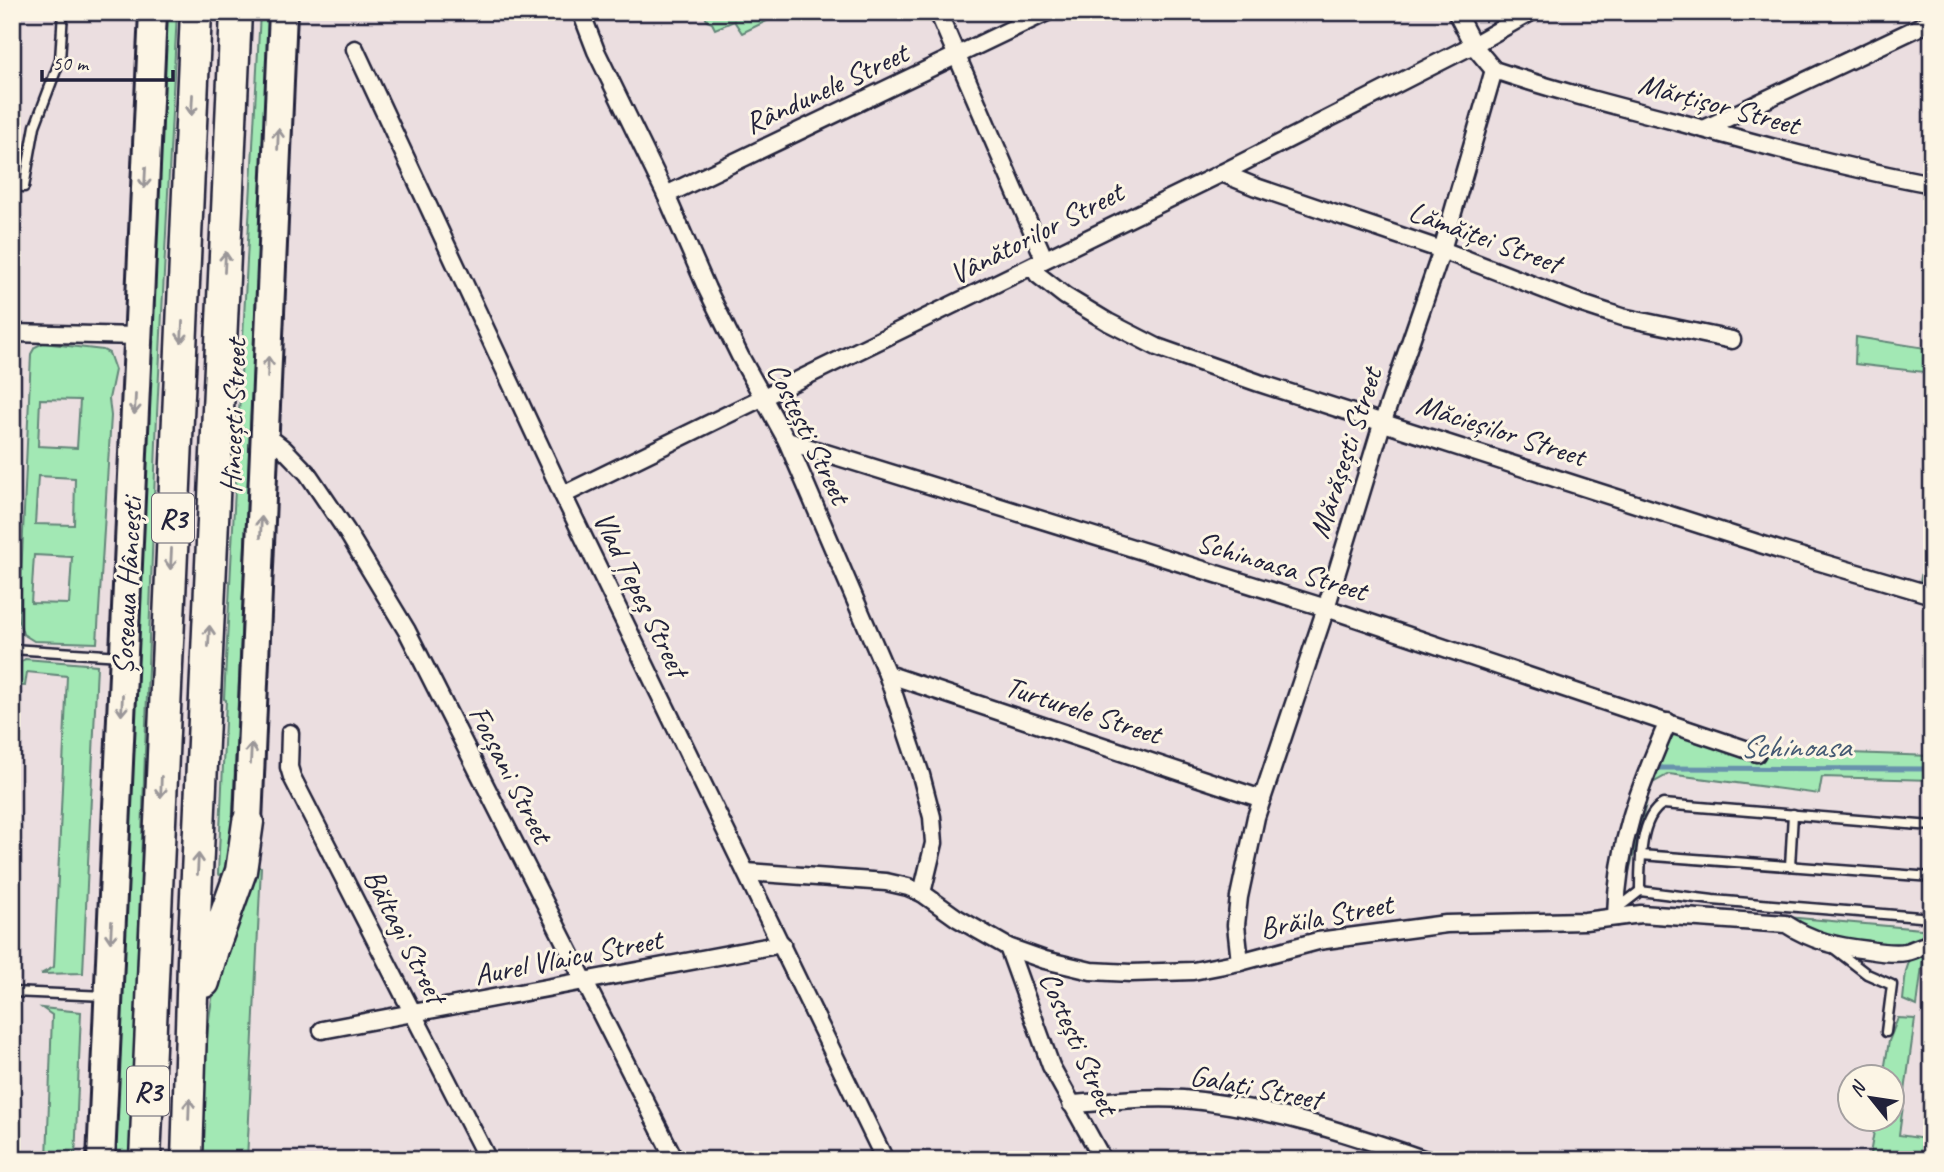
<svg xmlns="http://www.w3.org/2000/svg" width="1944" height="1172" font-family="Caveat,sans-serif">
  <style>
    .green { fill: #a2e8b4; stroke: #628578; stroke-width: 2; fill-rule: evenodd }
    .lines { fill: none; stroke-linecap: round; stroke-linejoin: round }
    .stream { stroke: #6892ac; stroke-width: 5 }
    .lane-casing { stroke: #22223b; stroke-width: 13 }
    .street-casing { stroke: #22223b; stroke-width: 21 }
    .primary-casing { stroke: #22223b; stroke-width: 32 }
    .highway-casing { stroke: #22223b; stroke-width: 35 }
    .lane { stroke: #fcf5e5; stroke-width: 8 }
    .street { stroke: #fcf5e5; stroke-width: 16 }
    .primary { stroke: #fcf5e5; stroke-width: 26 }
    .highway { stroke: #fcf5e5; stroke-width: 30 }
    .oneway { stroke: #9a9698 }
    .labels { text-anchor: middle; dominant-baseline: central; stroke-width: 6; stroke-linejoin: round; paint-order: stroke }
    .shield { fill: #fcf5e5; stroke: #63616e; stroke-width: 2 }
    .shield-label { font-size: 28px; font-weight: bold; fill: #22223b }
    .street-label { font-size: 30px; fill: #22223b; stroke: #fcf5e5 }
    .water-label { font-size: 32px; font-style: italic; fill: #455a74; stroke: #fcf5e5 }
  </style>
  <rect width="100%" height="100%" fill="#ebdee0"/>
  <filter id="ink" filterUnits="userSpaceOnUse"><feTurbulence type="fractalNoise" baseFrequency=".0143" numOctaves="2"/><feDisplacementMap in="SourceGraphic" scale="14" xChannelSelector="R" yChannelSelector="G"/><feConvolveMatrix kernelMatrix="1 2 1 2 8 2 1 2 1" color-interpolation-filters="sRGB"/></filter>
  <g filter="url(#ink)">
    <g class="green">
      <path d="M167 12H177L157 414 134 1061 129 1160H114Z"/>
      <path d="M260 12H269L232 834 227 870 220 875 218 874 226 700 224 699Z"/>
      <path d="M704 12H792L784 15 783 13 742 33 734 21 715 29 712 23 707 21Z"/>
      <path d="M1856 337 1932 349V373L1855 364Z"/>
      <path d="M43 343 103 350 109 353 115 370 109 399 111 416 97 643 34 641 23 634 19 622 31 354 35 347ZM40 399 80 400 77 448 38 446ZM38 476 75 478 74 525 35 524ZM34 555 72 557 69 604 31 603Z"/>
      <path d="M1932 521V579L1920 582Z"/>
      <path d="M25 659 97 665 83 973 41 974 54 967 67 676 27 672 25 686 12 685V682L19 683 21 662Z"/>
      <path d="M1675 733 1763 761 1769 746 1794 751 1932 756V780L1822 777 1819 794 1669 774 1651 784 1625 888C1626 835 1640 774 1675 733Z"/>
      <path d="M254 866 261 867 247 1160H202C204 1107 203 1051 212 999 221 954 240 909 254 866Z"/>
      <path d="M1787 917 1932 930V938L1900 946 1833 938Z"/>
      <path d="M1932 949V959L1923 958 1917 1006 1903 1000 1906 971 1910 959Z"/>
      <path d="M42 1008 81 1012 75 1160H47L52 1015Z"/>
      <path d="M1898 1018 1915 1019 1899 1135 1932 1140V1160H1869L1876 1120H1892V1078L1883 1077 1889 1041Z"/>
    </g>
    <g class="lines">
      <path class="stream" d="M1657 768 1932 769"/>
      <defs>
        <g id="lane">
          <path d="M12 186 24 187 35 126 60 60 63 12"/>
          <path d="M12 649 121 656"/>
          <path d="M1641 855 1932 877"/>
          <path d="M1790 866 1793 814"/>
          <path d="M1640 891C1640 866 1639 817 1663 804L1932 826"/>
          <path d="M1618 908 1640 891 1713 900 1932 918"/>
          <path d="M1832 947 1867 974 1892 985 1886 1032"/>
          <path d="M12 992 106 996"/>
        </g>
        <g id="street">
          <path d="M581 12 596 51 666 195 707 289 740 356 787 441 887 674 921 775 932 817 934 843 922 893"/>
          <path d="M938 12 1044 258"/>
          <path d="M1456 12 1473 45 1494 70"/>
          <path d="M355 49 563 495 885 1160"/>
          <path d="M1494 70C1554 90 1616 106 1678 122 1762 145 1846 168 1932 184"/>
          <path d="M1704 129 1932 21"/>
          <path d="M1222 173 1256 187 1442 250 1579 303 1622 317 1732 340"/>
          <path d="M666 195 1047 12"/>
          <path d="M1033 266 1038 275 1065 296 1108 322 1157 347 1259 383 1779 550 1932 595"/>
          <path d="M12 333 138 336"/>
          <path d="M266 435 284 449 308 474 346 530 407 631 675 1160"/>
          <path d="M787 441 1326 608 1757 753"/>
          <path d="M563 495 1222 173 1473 45 1531 12"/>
          <path d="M887 674 1262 799"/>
          <path d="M290 733 289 767 292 777 488 1160"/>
          <path d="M746 872 886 882 908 887 922 893 957 918 1008 947 1045 960 1091 971 1131 973 1193 971 1240 962 1318 941 1446 924 1585 921 1641 914 1786 924C1814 942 1836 946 1868 950 1880 952 1894 954 1906 952 1915 950 1922 945 1932 943"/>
          <path d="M1616 917C1617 842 1639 789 1668 722"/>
          <path d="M1008 947 1051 1066 1103 1160"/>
          <path d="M1240 962 1236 925 1239 897 1256 817 1326 608 1383 421 1442 250 1494 70"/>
          <path d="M322 1030 782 944"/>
          <path d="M1071 1104C1108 1102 1146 1096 1183 1099 1265 1106 1347 1133 1426 1160"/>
        </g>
        <g id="primary">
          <path d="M248 822 283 12"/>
          <path d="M101 1160 153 12"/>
        </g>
        <g id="highway">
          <path d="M204 982 213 949 241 871 248 822"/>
          <path d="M145 1160 196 12"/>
          <path d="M187 1160 193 962 236 12"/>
        </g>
      </defs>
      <use href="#lane" class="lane-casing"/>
      <use href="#street" class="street-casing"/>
      <use href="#primary" class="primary-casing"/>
      <use href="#highway" class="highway-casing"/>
      <use href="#lane" class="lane"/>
      <use href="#street" class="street"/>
      <use href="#primary" class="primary"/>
      <use href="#highway" class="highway"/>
    </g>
    <defs><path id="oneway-shaft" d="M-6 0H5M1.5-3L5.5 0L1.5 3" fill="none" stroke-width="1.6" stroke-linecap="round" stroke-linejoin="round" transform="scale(1.75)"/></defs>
    <g class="oneway">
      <use href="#oneway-shaft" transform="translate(192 105) rotate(93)"/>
      <use href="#oneway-shaft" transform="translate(278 139) rotate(-88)"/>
      <use href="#oneway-shaft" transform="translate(145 178) rotate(93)"/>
      <use href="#oneway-shaft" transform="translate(225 262) rotate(-87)"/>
      <use href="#oneway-shaft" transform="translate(182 332) rotate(93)"/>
      <use href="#oneway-shaft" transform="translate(268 367) rotate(-88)"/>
      <use href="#oneway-shaft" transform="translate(135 404) rotate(93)"/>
      <use href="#oneway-shaft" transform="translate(261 527) rotate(-87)"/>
      <use href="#oneway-shaft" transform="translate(171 559) rotate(93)"/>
      <use href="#oneway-shaft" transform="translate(209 636) rotate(-87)"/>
      <use href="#oneway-shaft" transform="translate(122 705) rotate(93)"/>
      <use href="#oneway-shaft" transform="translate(251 754) rotate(-87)"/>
      <use href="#oneway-shaft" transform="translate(161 787) rotate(92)"/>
      <use href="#oneway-shaft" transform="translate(198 864) rotate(-87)"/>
      <use href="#oneway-shaft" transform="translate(111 932) rotate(93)"/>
      <use href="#oneway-shaft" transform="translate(189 1109) rotate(-88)"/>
    </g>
  </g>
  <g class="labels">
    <g class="shield">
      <rect x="152" y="493.5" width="42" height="49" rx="5"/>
      <rect x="127" y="1066.5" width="42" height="49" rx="5"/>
    </g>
    <g class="shield-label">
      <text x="173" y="518">R3</text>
      <text x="148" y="1091">R3</text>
    </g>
    <g class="street-label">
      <text transform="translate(826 88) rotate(-25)">Rândunele Street</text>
      <text transform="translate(1719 104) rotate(15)">Mărțișor Street</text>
      <text transform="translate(1036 233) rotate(-27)">Vânătorilor Street</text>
      <text transform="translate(1485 237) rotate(20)">Lămăiței Street</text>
      <text transform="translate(233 416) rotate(-88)">Hîncești Street</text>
      <text transform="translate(1501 430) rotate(18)">Măcieșilor Street</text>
      <text transform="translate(809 433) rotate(64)">Costești Street</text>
      <text transform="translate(1345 453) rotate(-72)">Mărășești Street</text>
      <text transform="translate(1282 566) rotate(17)">Schinoasa Street</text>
      <text transform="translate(127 586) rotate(-87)">Șoseaua Hâncești</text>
      <text transform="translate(641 594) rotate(64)">Vlad Țepeș Street</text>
      <text transform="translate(1083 710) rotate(18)">Turturele Street</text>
      <text transform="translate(511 774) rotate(63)">Focșani Street</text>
      <text transform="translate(1326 916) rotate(-11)">Brăila Street</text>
      <text transform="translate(405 936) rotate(63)">Băltagi Street</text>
      <text transform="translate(568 957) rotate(-11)">Aurel Vlaicu Street</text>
      <text transform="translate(1079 1043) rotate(66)">Costești Street</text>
      <text transform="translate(1256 1087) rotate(11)">Galați Street</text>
    </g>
    <g class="water-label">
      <text x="1795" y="746">Schinoasa</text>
    </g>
  </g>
  <rect width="1944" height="1172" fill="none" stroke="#fcf5e5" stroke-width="42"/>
  <rect x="21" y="21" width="1902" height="1130" fill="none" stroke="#22223b" stroke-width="2.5" filter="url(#ink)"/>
  <g transform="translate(1871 1098) rotate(300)"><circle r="33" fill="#fcf5e5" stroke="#a5a1a1" stroke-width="2"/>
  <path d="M0-5L12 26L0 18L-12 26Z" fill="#22223b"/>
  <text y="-10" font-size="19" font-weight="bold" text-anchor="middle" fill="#22223b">N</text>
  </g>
  <path d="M42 70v10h131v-10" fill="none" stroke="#22223b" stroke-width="3.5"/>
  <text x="52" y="70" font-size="21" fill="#22223b" stroke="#fcf5e5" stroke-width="5" paint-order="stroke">50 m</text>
</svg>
